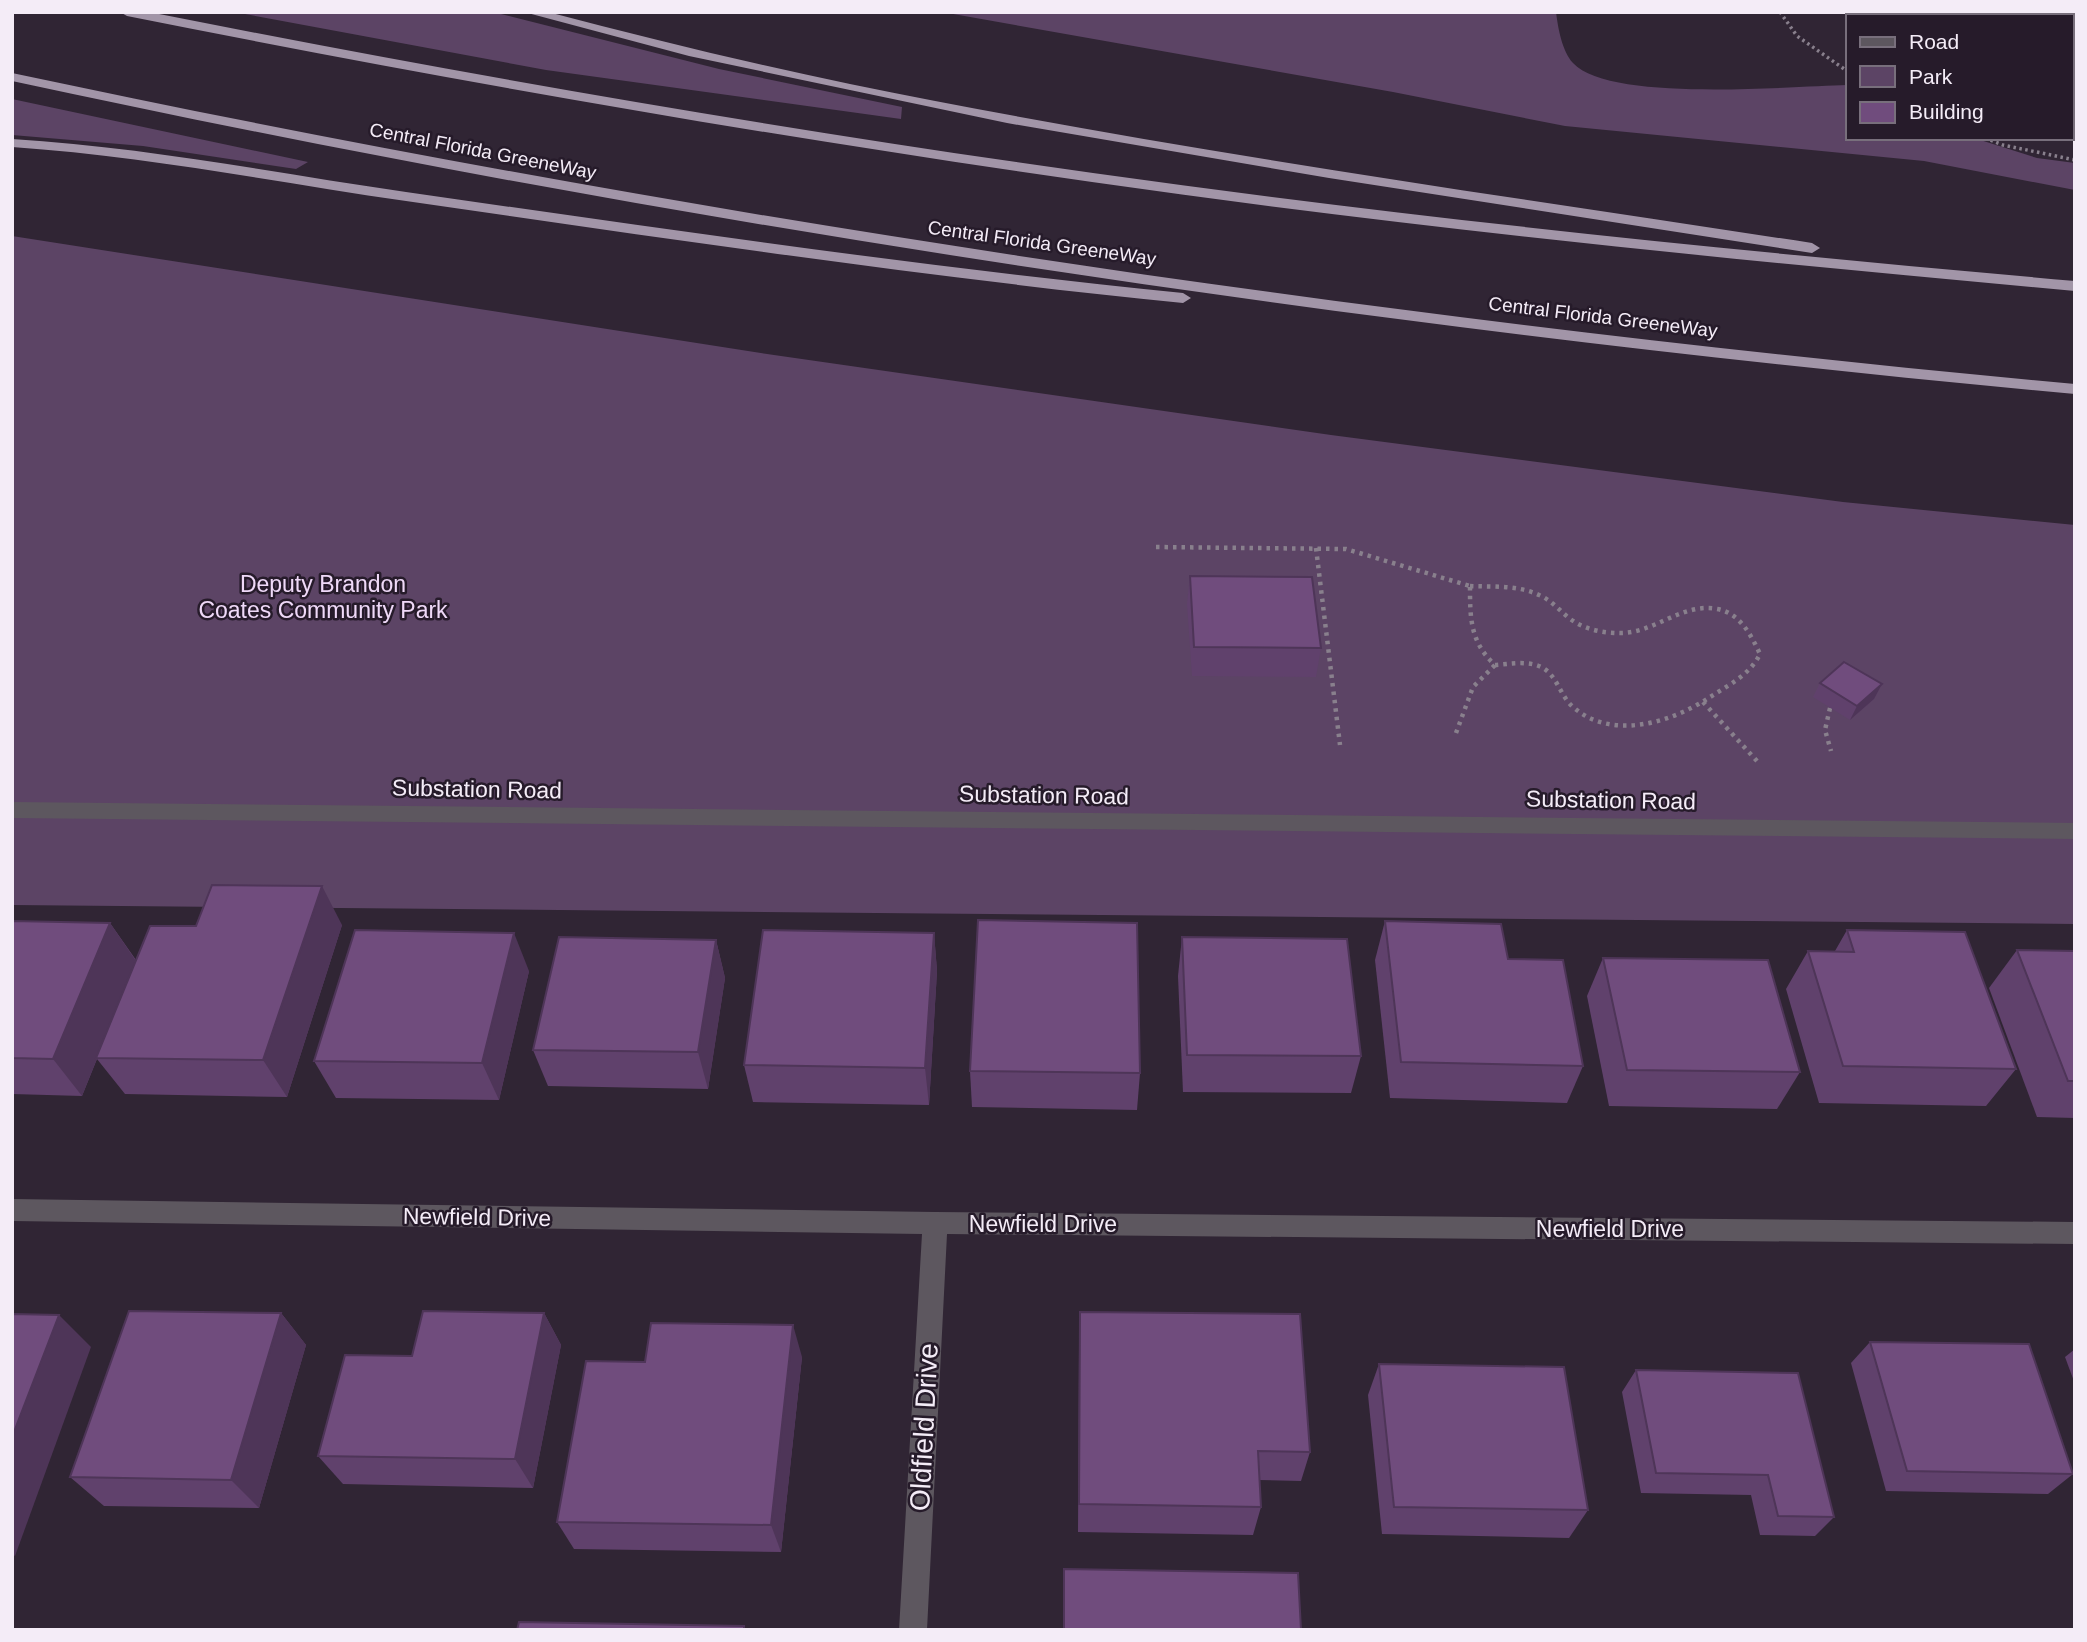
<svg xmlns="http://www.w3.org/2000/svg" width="2087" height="1642" font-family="Helvetica,sans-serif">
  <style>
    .green { fill: #5c4465 }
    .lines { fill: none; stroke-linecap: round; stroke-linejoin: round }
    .path-far1 { stroke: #89808d; stroke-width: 3.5; stroke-dasharray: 2.5 3.5; stroke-linecap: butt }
    .path { stroke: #89808d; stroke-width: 4.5; stroke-dasharray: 3.5 5; stroke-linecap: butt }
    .service { fill: #5d575f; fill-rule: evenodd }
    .minor { fill: #5d575f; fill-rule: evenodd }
    .motorway { fill: #a295a8; fill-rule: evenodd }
    .wall { fill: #60416c }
    .shaded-wall { fill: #4e3558 }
    .building { fill: #704c7d; stroke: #4e3558; stroke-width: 2 }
    .labels { text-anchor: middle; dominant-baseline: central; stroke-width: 5; stroke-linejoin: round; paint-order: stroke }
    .far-street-label { font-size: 19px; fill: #f4ecf7; stroke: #261b2a }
    .park-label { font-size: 23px; fill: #efd9f8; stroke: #261b2a }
    .street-label { font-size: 23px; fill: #f4ecf7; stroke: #261b2a }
    .near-street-label { font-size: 28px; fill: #f4ecf7; stroke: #261b2a }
  </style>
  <rect width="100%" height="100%" fill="#302534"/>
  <g class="green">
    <path d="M234 12H493L719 69 902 107 901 119 546 70Z"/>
    <path d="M942 12H1556C1558 28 1562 51 1573 63 1609 103 1793 86 1847 85V138H1974L2037 158 2075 163V190L1924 161 1565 126 1393 92Z"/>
    <path d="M12 99 308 162 296 169 143 146 12 135Z"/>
    <path d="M12 236 774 355 1331 435 1843 502 2075 525V924L12 905Z"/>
  </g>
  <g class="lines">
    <g class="path-far1">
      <path d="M1780 12 1797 36 1847 71"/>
      <path d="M1985 138 2003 145 2075 160"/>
    </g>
    <g class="path">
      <path d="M1156 547 1346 549 1470 586"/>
      <path d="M1316 548 1340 745"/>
      <path d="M1470 586C1493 587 1518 585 1539 595 1551 600 1559 610 1569 618 1583 629 1602 633 1619 633 1654 634 1682 602 1717 609 1740 613 1751 635 1760 654 1750 675 1727 686 1707 699 1669 723 1610 741 1572 706 1560 695 1557 676 1543 668 1529 660 1510 664 1495 665 1470 642 1470 618 1470 586Z"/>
      <path d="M1703 702 1757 761"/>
      <path d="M1830 708 1825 730 1831 751"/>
      <path d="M1456 733 1473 687 1495 665"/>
    </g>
    <path class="service" d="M12 802 2075 823V839L12 818Z"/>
    <path class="minor" d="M12 1199 935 1212 2075 1222V1244L947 1234 927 1630H899L922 1234 12 1221Z"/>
    <g class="motorway">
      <path d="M120 12H149C462 74 777 129 1093 173 1419 219 1747 252 2075 281V291C1746 261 1418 229 1092 182 768 136 447 80 127 16Z"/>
      <path d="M524 12H548C648 38 748 63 850 84 1168 149 1491 194 1812 243L1820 248 1812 253 1329 178 1007 123 689 56Z"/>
      <path d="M12 73C693 218 1382 320 2075 384V394C1382 330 692 228 12 81Z"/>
      <path d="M12 139C145 147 275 173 406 192 665 229 923 267 1183 293L1191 298 1183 303C923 277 665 238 406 201 275 182 145 156 12 147Z"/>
    </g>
  </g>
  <g class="wall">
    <path d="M1190 576 1321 648 1316 677 1192 676 1187 604Z"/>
    <path d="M1820 683 1882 684 1874 699 1850 720 1813 697Z"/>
    <path d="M12 921 110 923 136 960 196 926 342 925 287 1097 125 1094 97 1059 82 1096 12 1094Z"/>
    <path d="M1385 921 1508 959 1583 1066 1567 1103 1390 1098 1375 960Z"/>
    <path d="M1847 930 2016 1069 1986 1106 1819 1103 1786 989 1808 951H1835Z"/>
    <path d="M934 933 937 971 929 1105 753 1102 744 1065Z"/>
    <path d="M1182 937 1361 1056 1351 1093 1183 1092 1178 976Z"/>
    <path d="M716 940 725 978 708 1089 548 1086 533 1050Z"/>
    <path d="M2017 950 2075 951V1118L2037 1117 1989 988Z"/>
    <path d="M1603 958 1800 1072 1777 1109 1609 1106 1587 996Z"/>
    <path d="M529 971 499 1100 336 1098 314 1061Z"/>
    <path d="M970 1071 1140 1073 1137 1110 972 1107Z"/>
    <path d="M1080 1312 1310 1452 1301 1481 1259 1480 1261 1507 1253 1535 1078 1532 1079 1344Z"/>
    <path d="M281 1313 306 1345 259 1508 104 1506 70 1477Z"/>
    <path d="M544 1313 561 1345 533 1488 343 1484 318 1456 412 1356Z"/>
    <path d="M1870 1342 2073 1474 2048 1494 1886 1491 1851 1363Z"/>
    <path d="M2075 1349V1384L2065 1357Z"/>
    <path d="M802 1357 781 1552 574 1549 557 1522 645 1362Z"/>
    <path d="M1379 1364 1588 1510 1569 1538 1382 1534 1368 1395Z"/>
    <path d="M1636 1370 1834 1517 1815 1536 1760 1535 1751 1495 1641 1493 1622 1392Z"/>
  </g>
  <g class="shaded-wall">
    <path d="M1882 684 1874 699 1850 720 1857 706Z"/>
    <path d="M322 886 342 925 287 1097 263 1060Z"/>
    <path d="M110 923 136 961 82 1096 53 1059Z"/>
    <path d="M514 933 529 971 499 1100 482 1063Z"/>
    <path d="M934 933 937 971 929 1105 925 1068Z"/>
    <path d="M716 940 725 978 708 1089 698 1052Z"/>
    <path d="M281 1313 306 1345 259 1508 231 1480Z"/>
    <path d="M544 1313 561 1345 533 1488 515 1459Z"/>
    <path d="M59 1315 91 1347 15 1556 12 1554V1437Z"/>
    <path d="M793 1325 802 1357 781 1552 771 1525Z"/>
  </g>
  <g class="building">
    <path d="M1190 576 1312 577 1321 648 1194 647Z"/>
    <path d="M1844 662 1882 684 1857 706 1820 683Z"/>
    <path d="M212 885 322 886 263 1060 96 1058 150 926H196Z"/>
    <path d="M978 920 1137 923 1140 1073 970 1071Z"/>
    <path d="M12 921 110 923 53 1059 12 1058Z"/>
    <path d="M1385 921 1501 924 1508 959 1563 960 1583 1066 1401 1062Z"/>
    <path d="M355 930 514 933 482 1063 314 1061Z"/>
    <path d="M763 930 934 933 925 1068 744 1065Z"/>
    <path d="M1847 930 1965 932 2016 1069 1843 1066 1808 951 1854 952Z"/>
    <path d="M559 937 716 940 698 1052 533 1050Z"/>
    <path d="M1182 937 1347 939 1361 1056 1187 1055Z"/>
    <path d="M2017 950 2075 951V1081H2068Z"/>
    <path d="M1603 958 1768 960 1800 1072 1627 1070Z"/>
    <path d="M129 1311 281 1313 231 1480 70 1477Z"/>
    <path d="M423 1311 544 1313 515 1459 318 1456 345 1355 412 1356Z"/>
    <path d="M1080 1312 1300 1314 1310 1452 1258 1451 1261 1507 1079 1504Z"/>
    <path d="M12 1314 59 1315 12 1437Z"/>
    <path d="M651 1323 793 1325 771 1525 557 1522 586 1361 645 1362Z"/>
    <path d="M1870 1342 2029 1344 2073 1474 1907 1471Z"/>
    <path d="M1379 1364 1564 1367 1588 1510 1394 1507Z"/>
    <path d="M1636 1370 1798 1373 1834 1517 1778 1516 1768 1475 1656 1473Z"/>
    <path d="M1064 1569 1298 1573 1301 1630H1064Z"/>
    <path d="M519 1622 744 1626V1630H517Z"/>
  </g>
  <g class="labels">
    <g class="far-street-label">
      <text transform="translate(483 151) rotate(11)">Central Florida GreeneWay</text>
      <text transform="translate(1042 243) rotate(8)">Central Florida GreeneWay</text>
      <text transform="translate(1603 317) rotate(7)">Central Florida GreeneWay</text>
    </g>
    <g class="park-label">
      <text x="323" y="584">Deputy Brandon<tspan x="323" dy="26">Coates Community Park</tspan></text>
    </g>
    <g class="street-label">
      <text transform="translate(477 789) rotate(1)">Substation Road</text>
      <text transform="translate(1044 795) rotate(1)">Substation Road</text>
      <text transform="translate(1611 800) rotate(1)">Substation Road</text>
      <text transform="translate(477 1217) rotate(1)">Newfield Drive</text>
      <text x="1043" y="1224">Newfield Drive</text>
      <text x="1610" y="1229">Newfield Drive</text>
    </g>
    <g class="near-street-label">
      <text transform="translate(924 1427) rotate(-87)">Oldfield Drive</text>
    </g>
  </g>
  <rect width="2087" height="1642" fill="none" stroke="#f4ecf7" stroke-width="28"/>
  <rect x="1846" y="14" width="228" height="126" fill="#261b2a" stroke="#786f7c" stroke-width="2"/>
  <rect x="1860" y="37" width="35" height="10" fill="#5d575f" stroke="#786f7c" stroke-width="2"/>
  <text x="1909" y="49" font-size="21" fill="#f4ecf7">Road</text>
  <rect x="1860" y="66" width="35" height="21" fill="#5c4465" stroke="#786f7c" stroke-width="2"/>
  <text x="1909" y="84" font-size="21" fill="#f4ecf7">Park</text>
  <rect x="1860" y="102" width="35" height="21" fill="#704c7d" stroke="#786f7c" stroke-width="2"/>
  <text x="1909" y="119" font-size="21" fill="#f4ecf7">Building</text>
</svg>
